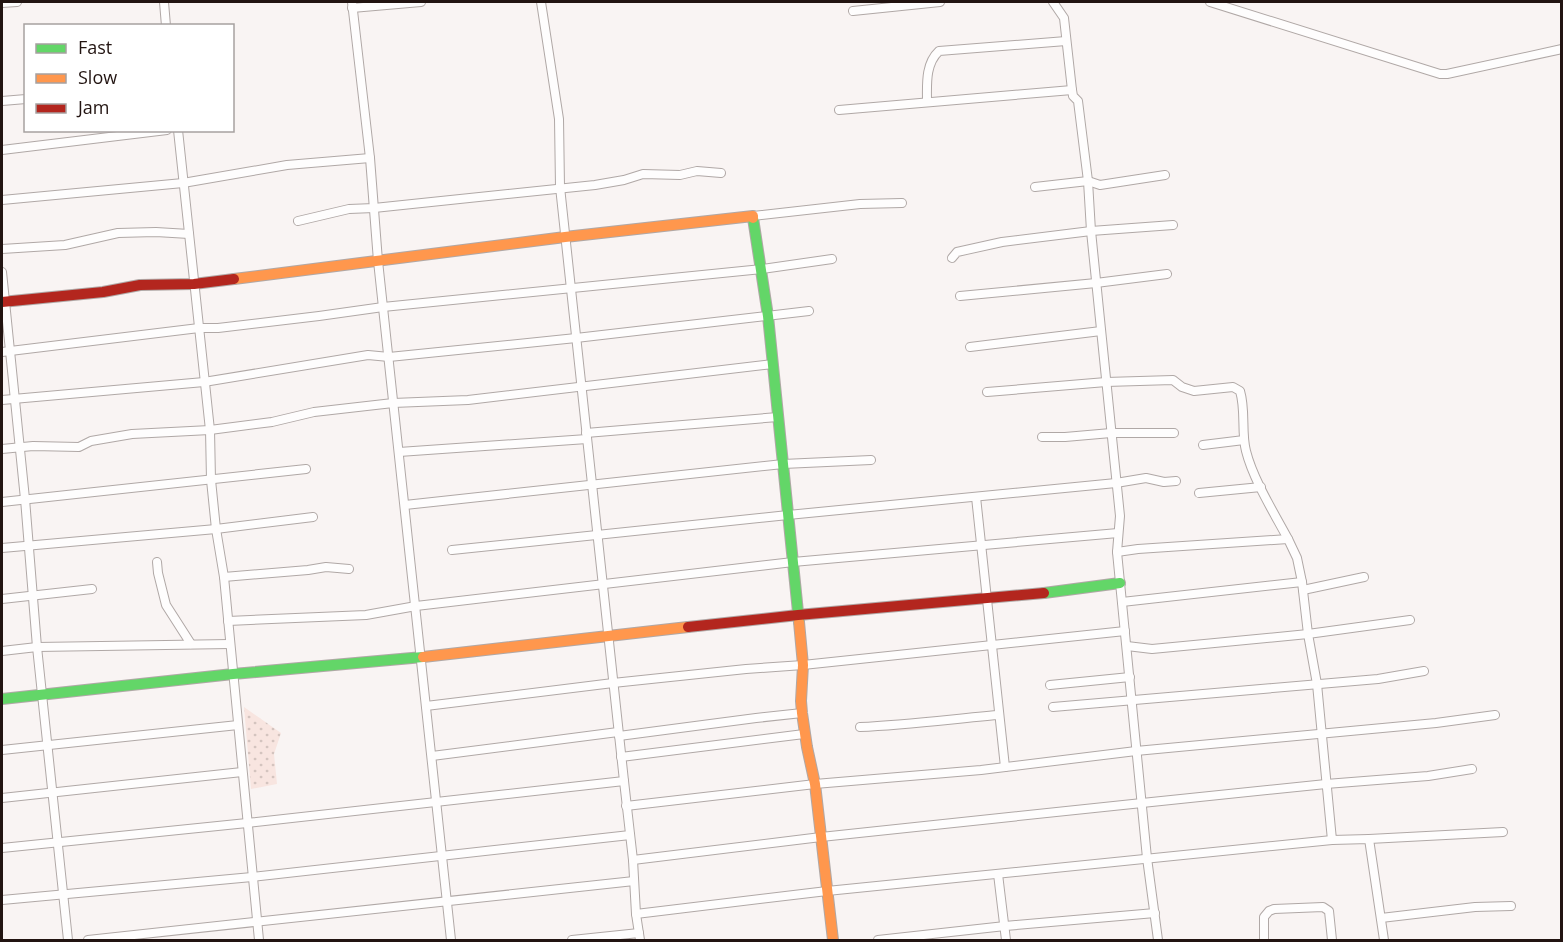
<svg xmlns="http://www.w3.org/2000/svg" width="1563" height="942" font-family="'Open Sans',sans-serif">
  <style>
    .grass { fill: url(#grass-dots) }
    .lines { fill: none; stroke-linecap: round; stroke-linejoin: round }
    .street-casing { stroke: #b0a8a6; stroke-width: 10 }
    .fast-casing { stroke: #b0a8a6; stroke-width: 12 }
    .slow-casing { stroke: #b0a8a6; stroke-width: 12 }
    .jam-casing { stroke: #b0a8a6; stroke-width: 12 }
    .street { stroke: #fefdfd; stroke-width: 8 }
    .fast { stroke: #63d668; stroke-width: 10 }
    .slow { stroke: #ff974d; stroke-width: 10 }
    .jam { stroke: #b3261e; stroke-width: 10 }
  </style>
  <defs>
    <pattern id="grass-dots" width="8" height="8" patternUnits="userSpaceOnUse" patternTransform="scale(1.5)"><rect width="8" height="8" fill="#f8e5e0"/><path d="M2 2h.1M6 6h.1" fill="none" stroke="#d4c4bf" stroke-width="1.8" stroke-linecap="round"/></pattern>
  </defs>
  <rect width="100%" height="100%" fill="#f9f4f3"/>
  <path class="grass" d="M244 707 281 733 274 754 277 784 251 789Z"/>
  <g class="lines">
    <defs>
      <g id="street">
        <path d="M164 2 166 26"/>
        <path d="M352 2 370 158 378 261 451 940"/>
        <path d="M541 2 559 119 560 187 624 781 633 860 636 914 640 940"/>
        <path d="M1053 2 1064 18 1072 90 1073 96 1078 101 1088 181 1091 231 1120 516 1117 552 1147 858 1158 940"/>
        <path d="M1210 2 1440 74H1447L1562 49"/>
        <path d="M2 3 17 2"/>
        <path d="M352 8 421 2"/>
        <path d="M853 11 940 2"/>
        <path d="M2 101 26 99"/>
        <path d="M927 102C927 85 925 64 939 51L1066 41"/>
        <path d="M839 110 1072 90"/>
        <path d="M178 130 210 430 211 480 216 529 224 577 259 940"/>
        <path d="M2 150 167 130"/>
        <path d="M1035 187 1088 181 1100 185 1165 175"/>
        <path d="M2 200 183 183 287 165 370 158"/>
        <path d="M753 216 860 204 902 203"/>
        <path d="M298 221 349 209 374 208 595 185 624 180 643 174 680 175 697 171 721 173"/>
        <path d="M2 249 65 245 118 233 156 232 189 234"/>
        <path d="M952 258 957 252 1002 242 1091 231 1173 225"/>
        <path d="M2 272 25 499 37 647 68 940"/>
        <path d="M960 296 1096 283 1167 274"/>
        <path d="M970 347 1101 331"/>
        <path d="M2 352 199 328H218L319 316 383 307 762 269 832 259"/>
        <path d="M987 392 1106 382 1173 380 1182 387 1194 391 1233 387 1240 391C1246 411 1241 432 1246 451 1253 479 1274 513 1288 539"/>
        <path d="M2 400 204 382 368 355 389 357 576 338 809 311"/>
        <path d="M586 433 778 417"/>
        <path d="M1042 437H1065L1111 433H1174"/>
        <path d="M1203 445 1244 440"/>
        <path d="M2 449 33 446 79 447 91 441 132 434 210 430 272 422 314 412 393 403 468 400 773 364"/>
        <path d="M399 452 587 439"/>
        <path d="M1199 493 1261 487"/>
        <path d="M976 497 1005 767"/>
        <path d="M2 502 306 469"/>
        <path d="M405 505 783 464 871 460"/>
        <path d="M2 548 216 529 313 517"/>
        <path d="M452 550 788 515 1116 483 1146 478 1164 482 1176 481"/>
        <path d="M1117 552 1138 549 1288 539 1297 558 1302 582 1308 634 1317 684 1332 840 1369 839 1384 940"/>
        <path d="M157 562 158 573 166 605 191 644"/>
        <path d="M224 577 308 570 326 567 349 569"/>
        <path d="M1303 590 1364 577"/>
        <path d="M2 599 92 589"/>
        <path d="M1122 602 1302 582"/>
        <path d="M228 621 366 615 416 606 793 562 1118 533"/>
        <path d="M1127 646 1152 649 1308 634 1410 620"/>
        <path d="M2 651 37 647 230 644"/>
        <path d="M1050 685 1130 677"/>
        <path d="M426 706 613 683 746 669 803 665 1125 631"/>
        <path d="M1053 707 1378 679 1424 671"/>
        <path d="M860 727C907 725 952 719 998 715"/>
        <path d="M619 736 756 718 802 713"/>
        <path d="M2 750 238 725"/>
        <path d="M432 756 618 732"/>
        <path d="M621 757 804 734"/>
        <path d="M2 798 242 772"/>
        <path d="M626 806 815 784 981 770 1136 751 1436 723 1495 715"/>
        <path d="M1369 839 1503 832"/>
        <path d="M2 848 247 823 624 781"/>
        <path d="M633 860 821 837 1142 803 1326 784 1428 776 1472 769"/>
        <path d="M998 874 1006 940"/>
        <path d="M2 900 252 877 630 835"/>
        <path d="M636 914 827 891 1332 840"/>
        <path d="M1381 918 1475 907 1511 906"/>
        <path d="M88 940 634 881"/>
        <path d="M572 940 639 933"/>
        <path d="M878 940 1005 926 1155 913"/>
        <path d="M1264 940V917L1269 911 1274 909 1323 907 1329 911 1332 940"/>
      </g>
      <g id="fast">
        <path d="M753 218 768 316 799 622"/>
        <path d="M1044 593 1120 583"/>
        <path d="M2 699 233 674 423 657"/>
      </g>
      <g id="slow">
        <path d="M234 279 565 237 753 216V218"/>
        <path d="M799 622 803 665 801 701 802 713 807 747 815 784 833 940"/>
        <path d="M423 657 688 627"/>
      </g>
      <g id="jam">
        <path d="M2 302 103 292 140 285 194 284 234 279"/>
        <path d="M688 627 798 615 1044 593"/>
      </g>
    </defs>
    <use href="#street" class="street-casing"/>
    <use href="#fast" class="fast-casing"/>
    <use href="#slow" class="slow-casing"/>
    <use href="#jam" class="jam-casing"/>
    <use href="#street" class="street"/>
    <use href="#fast" class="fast"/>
    <use href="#slow" class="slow"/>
    <use href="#jam" class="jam"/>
  </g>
  <rect width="1563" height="942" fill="none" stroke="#221411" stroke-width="6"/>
  <rect x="24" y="24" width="210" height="108" fill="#ffffff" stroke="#a7a1a0" stroke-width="1.5"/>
  <rect x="36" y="44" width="30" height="9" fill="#63d668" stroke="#a7a1a0" stroke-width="1.5"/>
  <text x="78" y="54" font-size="18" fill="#221411">Fast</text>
  <rect x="36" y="74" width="30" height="9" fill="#ff974d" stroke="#a7a1a0" stroke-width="1.5"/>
  <text x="78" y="84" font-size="18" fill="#221411">Slow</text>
  <rect x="36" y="104" width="30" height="9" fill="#b3261e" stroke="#a7a1a0" stroke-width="1.5"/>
  <text x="78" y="114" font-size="18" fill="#221411">Jam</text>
</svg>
